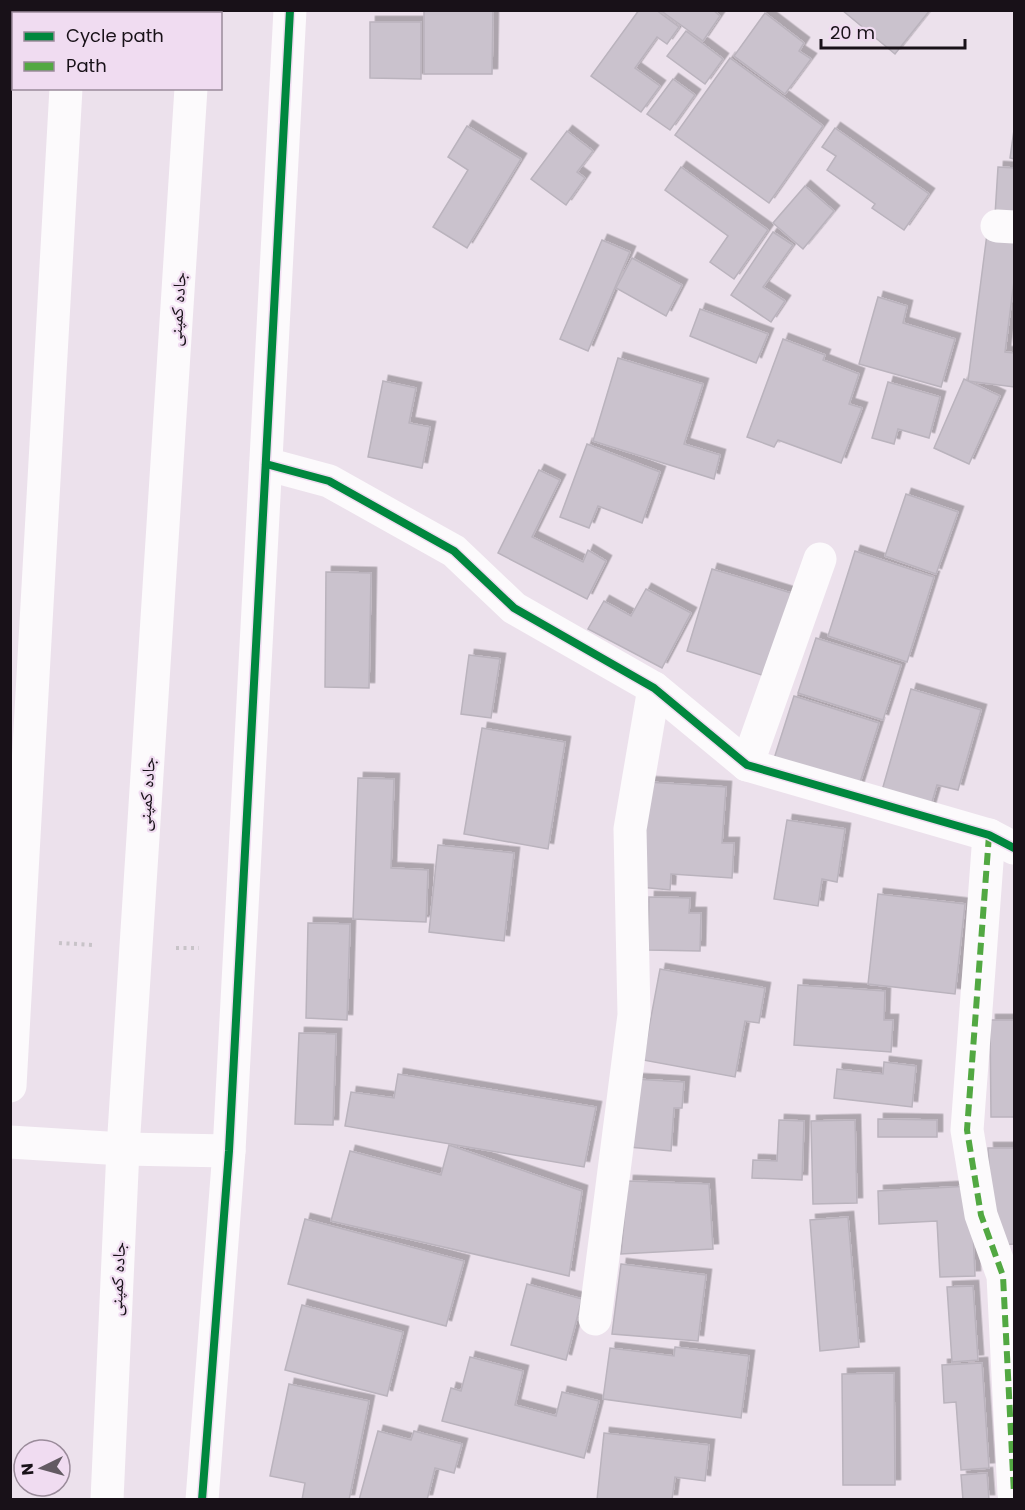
<svg xmlns="http://www.w3.org/2000/svg" width="1025" height="1510" font-family="Poppins,'Noto Naskh Arabic',sans-serif">
  <style>
    .building { fill: #cac2cd; stroke: #bab3bd; stroke-width: 1.5; filter: url(#shadow) }
    .lines { fill: none; stroke-linecap: round; stroke-linejoin: round }
    .path { stroke: #c8c3c8; stroke-width: 4; stroke-dasharray: 3 4.5; stroke-linecap: butt }
    .minor { stroke: #fcfafc; stroke-width: 33 }
    .tertiary { stroke: #fcfafc; stroke-width: 33 }
    .trunk { stroke: #fcfafc; stroke-width: 33 }
    .quiet { stroke: #52a842; stroke-width: 6; stroke-dasharray: 12 6; stroke-linecap: butt }
    .cycleway-casing { stroke: #f0dcf1; stroke-width: 11 }
    .cycleway { stroke: #00873e; stroke-width: 8 }
    .labels { text-anchor: middle; dominant-baseline: central; stroke-width: 4.5; stroke-linejoin: round; paint-order: stroke }
    .street-label { font-size: 18px; fill: #181118; stroke: #f0dcf1 }
  </style>
  <defs>
    <filter id="shadow"><feDropShadow dx="5.5" dy="-5.5" stdDeviation="0" flood-color="#0004"/></filter>
  </defs>
  <rect width="100%" height="100%" fill="#ece1ec"/>
  <g class="building">
    <path d="M424 10H493L492 74H424Z"/>
    <path d="M639 10H656L679 27 667 44 657 37 635 68 660 86 641 112 591 76Z"/>
    <path d="M660 10H713L720 16 703 41Z"/>
    <path d="M842 10H930L895 54Z"/>
    <path d="M765 13 804 43 799 51 811 59 785 94 734 56Z"/>
    <path d="M370 22H421V79L370 78Z"/>
    <path d="M686 31 723 59 705 84 667 56Z"/>
    <path d="M730 58 823 126 769 203 675 135Z"/>
    <path d="M673 79 695 95 670 130 647 114Z"/>
    <path d="M467 126 521 159 467 248 433 227 468 170 448 157Z"/>
    <path d="M835 128 929 194 904 230 872 208 875 204 827 170 836 156 822 147Z"/>
    <path d="M1014 130V159L1010 158Z"/>
    <path d="M567 131 593 151 577 172 585 178 566 205 531 179Z"/>
    <path d="M681 167 768 230 734 279 710 262 728 236 665 190Z"/>
    <path d="M998 167 1014 168V216L995 215Z"/>
    <path d="M805 186 834 211 803 249 773 223Z"/>
    <path d="M773 232 793 245 763 287 785 301 771 322 731 295Z"/>
    <path d="M987 234 1014 237V281L1005 352 1014 353V387L968 381Z"/>
    <path d="M602 240 630 252 588 351 560 339Z"/>
    <path d="M632 258 682 285 666 316 616 288Z"/>
    <path d="M878 297 907 306 903 323 955 339 941 387 859 364Z"/>
    <path d="M700 309 768 334 756 363 690 336Z"/>
    <path d="M783 339 825 355 823 360 859 374 849 404 862 408 841 463 778 440 774 447 747 437Z"/>
    <path d="M618 358 703 384 684 444 720 455 714 479 593 441Z"/>
    <path d="M964 379 1000 396 969 464 934 448Z"/>
    <path d="M383 381 416 388 409 423 430 427 422 468 368 457Z"/>
    <path d="M888 382 940 397 929 438 898 429 894 444 872 438Z"/>
    <path d="M587 444 660 472 642 523 598 506 589 528 560 517Z"/>
    <path d="M539 470 560 480 532 537 583 562 588 550 606 561 587 599 498 553Z"/>
    <path d="M906 494 958 512 936 574 885 556Z"/>
    <path d="M855 551 934 577 907 662 828 636Z"/>
    <path d="M712 569 791 593 765 676 687 651Z"/>
    <path d="M326 572 371 573 369 688 325 687Z"/>
    <path d="M646 589 691 613 662 668 588 629 604 601 631 616Z"/>
    <path d="M816 638 901 665 883 720 798 693Z"/>
    <path d="M469 655 500 659 491 718 461 714Z"/>
    <path d="M911 689 981 710 958 790 937 785 930 809 881 794Z"/>
    <path d="M794 696 879 723 857 792 772 765Z"/>
    <path d="M482 728 565 742 548 849 464 834Z"/>
    <path d="M358 778 394 779 391 868 428 870 426 922 353 919Z"/>
    <path d="M647 782 726 787 722 843H734L732 878 671 874 670 890 640 887Z"/>
    <path d="M787 820 845 829 837 882 822 879 818 906 774 899Z"/>
    <path d="M438 845 514 853 504 941 429 932Z"/>
    <path d="M878 894 965 904 955 994 868 984Z"/>
    <path d="M649 897 690 898 689 913H701L700 951 648 950Z"/>
    <path d="M308 923 350 924 347 1020 306 1018Z"/>
    <path d="M660 969 765 988 759 1023 745 1021 735 1077 643 1060Z"/>
    <path d="M798 985 885 991 884 1020H893L891 1052 794 1045Z"/>
    <path d="M990 1020H1014V1117H991Z"/>
    <path d="M299 1033 336 1034 333 1125 295 1124Z"/>
    <path d="M884 1062 916 1066 912 1107 834 1098 837 1069 883 1074Z"/>
    <path d="M398 1074 596 1107 584 1167 345 1126 351 1092 394 1098Z"/>
    <path d="M634 1079 684 1082 682 1108H674L671 1151 629 1147Z"/>
    <path d="M878 1119 937 1120V1137H878Z"/>
    <path d="M779 1120 804 1121 802 1180 752 1178 753 1160 777 1161Z"/>
    <path d="M855 1120 857 1203 813 1204 811 1121Z"/>
    <path d="M449 1145 582 1191 569 1276 331 1221 350 1151 441 1175Z"/>
    <path d="M988 1148H1014V1244L994 1245Z"/>
    <path d="M628 1181 709 1184 713 1249 621 1254Z"/>
    <path d="M971 1186 975 1276 940 1277 937 1221 879 1224 878 1191Z"/>
    <path d="M848 1217 859 1347 820 1351 810 1220Z"/>
    <path d="M305 1219 464 1261 446 1326 288 1284Z"/>
    <path d="M621 1264 706 1275 698 1341 612 1334Z"/>
    <path d="M527 1284 582 1299 566 1360 511 1345Z"/>
    <path d="M973 1286 978 1360 952 1362 947 1287Z"/>
    <path d="M302 1305 403 1332 387 1396 285 1370Z"/>
    <path d="M675 1347 749 1356 741 1418 603 1399 610 1348 674 1356Z"/>
    <path d="M470 1357 523 1371 515 1405 556 1416 562 1392 599 1401 584 1458 442 1421 451 1388 461 1391Z"/>
    <path d="M982 1363 989 1468 961 1470 956 1402 944 1403 942 1365Z"/>
    <path d="M894 1373 895 1485H843L842 1374Z"/>
    <path d="M289 1384 369 1401 349 1500H302L305 1483 270 1476Z"/>
    <path d="M378 1431 411 1440 414 1431 462 1444 454 1473 435 1468 427 1500H359Z"/>
    <path d="M604 1433 709 1445 705 1481 675 1477 672 1500H597Z"/>
    <path d="M987 1473 989 1500H963L961 1475Z"/>
  </g>
  <g class="lines">
    <g class="path">
      <path d="M59 943 94 945"/>
      <path d="M176 948H199"/>
    </g>
    <g class="minor">
      <path d="M997 226 1014 227"/>
      <path d="M266 464 329 481 454 551 514 608 654 688 747 765 989 835 1014 848"/>
      <path d="M747 765 820 559"/>
      <path d="M989 835 967 1130 981 1215 1003 1276 1014 1494"/>
      <path d="M595 1319 634 1015 630 829 654 688"/>
    </g>
    <path class="tertiary" d="M202 1500 229 1151 290 10"/>
    <g class="trunk">
      <path d="M70 14V10"/>
      <path d="M195 14V10"/>
      <path d="M10 1086 66 88"/>
      <path d="M10 1142 123 1149 229 1151"/>
      <path d="M107 1500 123 1149 191 88"/>
    </g>
    <path class="quiet" d="M989 835 967 1130 981 1215 1003 1276 1014 1494"/>
    <defs>
      <g id="cycleway">
        <path d="M266 464 329 481 454 551 514 608 654 688 747 765 989 835 1014 848"/>
        <path d="M202 1500 229 1151 290 10"/>
      </g>
    </defs>
    <use href="#cycleway" class="cycleway-casing"/>
    <use href="#cycleway" class="cycleway"/>
  </g>
  <g class="labels">
    <g class="street-label">
      <text transform="translate(177 309) rotate(-86)">جاده کمپنی</text>
      <text transform="translate(146 794) rotate(-86)">جاده کمپنی</text>
      <text transform="translate(117 1279) rotate(-87)">جاده کمپنی</text>
    </g>
  </g>
  <rect width="1025" height="1510" fill="none" stroke="#181118" stroke-width="24"/>
  <rect x="12" y="12" width="210" height="78" fill="#f0dcf1" stroke="#9a8b9a" stroke-width="1.5"/>
  <rect x="24" y="32" width="30" height="9" fill="#00873e" stroke="#9a8b9a" stroke-width="1.5"/>
  <text x="66" y="42" font-size="18" fill="#181118">Cycle path</text>
  <rect x="24" y="62" width="30" height="9" fill="#52a842" stroke="#9a8b9a" stroke-width="1.5"/>
  <text x="66" y="72" font-size="18" fill="#181118">Path</text>
  <g transform="translate(42 1468) rotate(265)"><circle r="28" fill="#f0dcf1" stroke="#9a8b9a" stroke-width="1.5"/>
  <path d="M0-4.5L10 22L0 15L-10 22Z" fill="#625a62"/>
  <text y="-9" font-size="16" font-weight="bold" text-anchor="middle" fill="#181118">N</text>
  </g>
  <path d="M821 39v9h144v-9" fill="none" stroke="#181118" stroke-width="3"/>
  <text x="830" y="39" font-size="18" fill="#181118" stroke="#f0dcf1" stroke-width="4.5" paint-order="stroke">20 m</text>
</svg>
